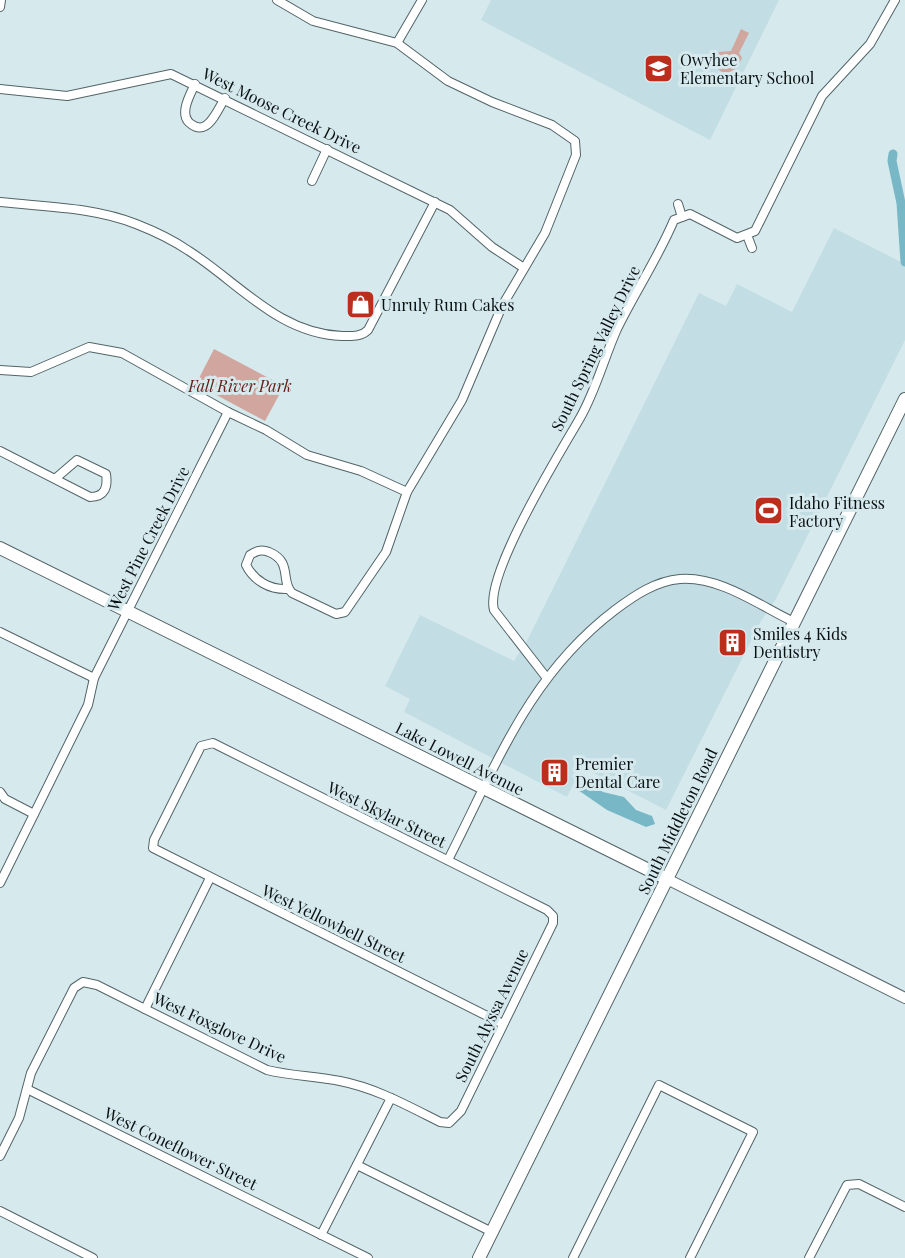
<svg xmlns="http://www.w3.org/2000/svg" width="905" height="1258" font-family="'Playfair Display',serif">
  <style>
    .built { fill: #c2dee4 }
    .green { fill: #d0a69e }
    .water { fill: #78b8c6 }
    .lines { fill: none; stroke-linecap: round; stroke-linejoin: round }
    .canal { stroke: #78b8c6; stroke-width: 9 }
    .minor-casing { stroke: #536467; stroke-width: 10 }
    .tertiary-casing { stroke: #536467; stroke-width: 12 }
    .secondary-casing { stroke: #536467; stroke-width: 14 }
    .minor { stroke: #fff; stroke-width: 8 }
    .tertiary { stroke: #fff; stroke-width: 10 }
    .secondary { stroke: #fff; stroke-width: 12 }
    .labels { text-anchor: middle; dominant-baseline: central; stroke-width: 6; stroke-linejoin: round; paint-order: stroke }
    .poi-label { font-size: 16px; fill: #091011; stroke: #d6e9ed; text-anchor: start }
    .street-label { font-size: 16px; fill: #091011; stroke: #d6e9ed }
    .park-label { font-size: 16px; font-style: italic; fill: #632117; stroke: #d6e9ed }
  </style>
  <rect width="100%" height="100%" fill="#d6e9ed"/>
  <g class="built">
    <path d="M491 0H779L710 140 481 20Z"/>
    <path d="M834 228 905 264V340L776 599 761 621 666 810 582 767 567 797 404 712 410 699 385 686 420 615 514 661 528 639 699 293 726 306 737 284 792 312Z"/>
  </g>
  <g class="green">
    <path d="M741 29 749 33 739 53 742 58 736 69 725 74 718 69 719 52 731 51Z"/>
    <path d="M214 349 284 386 265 421 196 384Z"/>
  </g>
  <path class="water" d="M585 782 603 792 624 797 636 810 652 816 655 824 646 827 607 810 578 790 577 787Z"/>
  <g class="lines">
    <path class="canal" d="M893 154 892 161 901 203 905 262"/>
    <defs>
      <g id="minor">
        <path d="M277 0 313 21 397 43 448 81 492 102 552 125 575 141 576 155 545 233 502 306 462 400 407 492 386 552 345 612 336 614 292 593C280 581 293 562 269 552 261 549 256 551 250 555L246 565C254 581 270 590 288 589"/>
        <path d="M0 7 1 0"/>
        <path d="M397 43 422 0"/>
        <path d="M195 84C190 95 178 115 191 124 195 127 200 129 205 126 213 122 220 106 225 98"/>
        <path d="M0 89 67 96 171 74 450 210 492 247 524 268"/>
        <path d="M312 181 327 149"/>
        <path d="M0 202C45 207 94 207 136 224 154 231 173 240 189 251 239 283 279 334 342 336 352 336 361 337 368 330L435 202"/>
        <path d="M678 204 682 217"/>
        <path d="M747 235 752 248"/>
        <path d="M0 370 31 372 89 347 122 353 228 412 266 430 307 455 361 471 407 492"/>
        <path d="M0 451 90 497C105 497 108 487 106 474L77 460 56 478"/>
        <path d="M0 632 94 678"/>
        <path d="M546 677 494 610C484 575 560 453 580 418 596 390 604 358 617 329 635 292 658 258 674 220L690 214 737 238 755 231 822 96 870 44 895 0"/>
        <path d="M0 792 5 799 34 814"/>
        <path d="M448 860C496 766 528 676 615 610 635 595 656 581 680 579 720 576 760 606 794 622"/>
        <path d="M0 883 88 705 94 678 228 412"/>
        <path d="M145 1009 210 878"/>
        <path d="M27 1089 368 1258"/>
        <path d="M0 1156 19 1118 31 1073 74 988 83 982 97 985 267 1070C291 1076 316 1076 340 1081 376 1088 408 1106 440 1122L449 1123 461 1111 553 923V916L547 910 213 743 201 746 154 840 153 848 503 1024"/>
        <path d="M357 1165 492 1232"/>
        <path d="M0 1211 93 1258"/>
        <path d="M321 1235 391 1098"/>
        <path d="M573 1258 659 1085 753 1132 690 1258"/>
        <path d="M809 1258 847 1185 859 1184 905 1207"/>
      </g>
      <path id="tertiary" d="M667 879 905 998"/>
      <g id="secondary">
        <path d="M0 548 667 879"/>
        <path d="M479 1258 905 399"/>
      </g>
    </defs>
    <use href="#minor" class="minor-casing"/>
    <use href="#tertiary" class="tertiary-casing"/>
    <use href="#secondary" class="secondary-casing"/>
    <use href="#minor" class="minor"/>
    <use href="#tertiary" class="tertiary"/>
    <use href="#secondary" class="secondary"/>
  </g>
  <defs>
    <symbol id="school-square" viewBox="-11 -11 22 22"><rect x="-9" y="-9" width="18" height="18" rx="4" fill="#bb2e1b" stroke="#d6e9ed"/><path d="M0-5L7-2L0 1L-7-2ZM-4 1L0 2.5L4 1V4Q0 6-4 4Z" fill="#fff"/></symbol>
    <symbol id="shop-square" viewBox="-11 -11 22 22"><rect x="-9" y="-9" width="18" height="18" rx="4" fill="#bb2e1b" stroke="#d6e9ed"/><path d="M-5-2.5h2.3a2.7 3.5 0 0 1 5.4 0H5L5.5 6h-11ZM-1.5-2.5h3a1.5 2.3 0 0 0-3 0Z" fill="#fff"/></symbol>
    <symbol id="stadium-square" viewBox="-11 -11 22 22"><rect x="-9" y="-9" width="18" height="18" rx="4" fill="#bb2e1b" stroke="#d6e9ed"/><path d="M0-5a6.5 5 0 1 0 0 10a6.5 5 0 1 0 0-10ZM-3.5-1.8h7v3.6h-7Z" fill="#fff"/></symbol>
    <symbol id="building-square" viewBox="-11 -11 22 22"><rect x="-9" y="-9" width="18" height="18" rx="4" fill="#bb2e1b" stroke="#d6e9ed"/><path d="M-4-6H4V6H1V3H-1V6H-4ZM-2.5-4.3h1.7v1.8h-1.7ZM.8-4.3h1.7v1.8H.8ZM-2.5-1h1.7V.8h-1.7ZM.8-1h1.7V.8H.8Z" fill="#fff"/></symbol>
  </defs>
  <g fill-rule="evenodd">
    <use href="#school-square" x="642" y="52" width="33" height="33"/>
    <use href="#shop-square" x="344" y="288" width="33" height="33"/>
    <use href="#stadium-square" x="752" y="494" width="33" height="33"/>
    <use href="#building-square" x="716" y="626" width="33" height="33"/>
    <use href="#building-square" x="538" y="756" width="33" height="33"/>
  </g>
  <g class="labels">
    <g class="poi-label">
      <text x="680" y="59">Owyhee<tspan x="680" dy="18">Elementary School</tspan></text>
      <text x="381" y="304">Unruly Rum Cakes</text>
      <text x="789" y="502">Idaho Fitness<tspan x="789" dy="18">Factory</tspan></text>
      <text x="753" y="633">Smiles 4 Kids<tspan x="753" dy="18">Dentistry</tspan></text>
      <text x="575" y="763">Premier<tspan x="575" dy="18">Dental Care</tspan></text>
    </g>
    <g class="street-label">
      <text transform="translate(282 110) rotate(26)">West Moose Creek Drive</text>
      <text transform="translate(595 348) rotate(-64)">South Spring Valley Drive</text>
      <text transform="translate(148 538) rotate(-63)">West Pine Creek Drive</text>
      <text transform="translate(460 758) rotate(27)">Lake Lowell Avenue</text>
      <text transform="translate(387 814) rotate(26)">West Skylar Street</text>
      <text transform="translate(677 821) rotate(-64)">South Middleton Road</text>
      <text transform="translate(334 923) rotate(26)">West Yellowbell Street</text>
      <text transform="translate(491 1015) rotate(-64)">South Alyssa Avenue</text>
      <text transform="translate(220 1027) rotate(25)">West Foxglove Drive</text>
      <text transform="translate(181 1148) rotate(26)">West Coneflower Street</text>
    </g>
    <g class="park-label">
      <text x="240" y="385">Fall River Park</text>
    </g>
  </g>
</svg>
